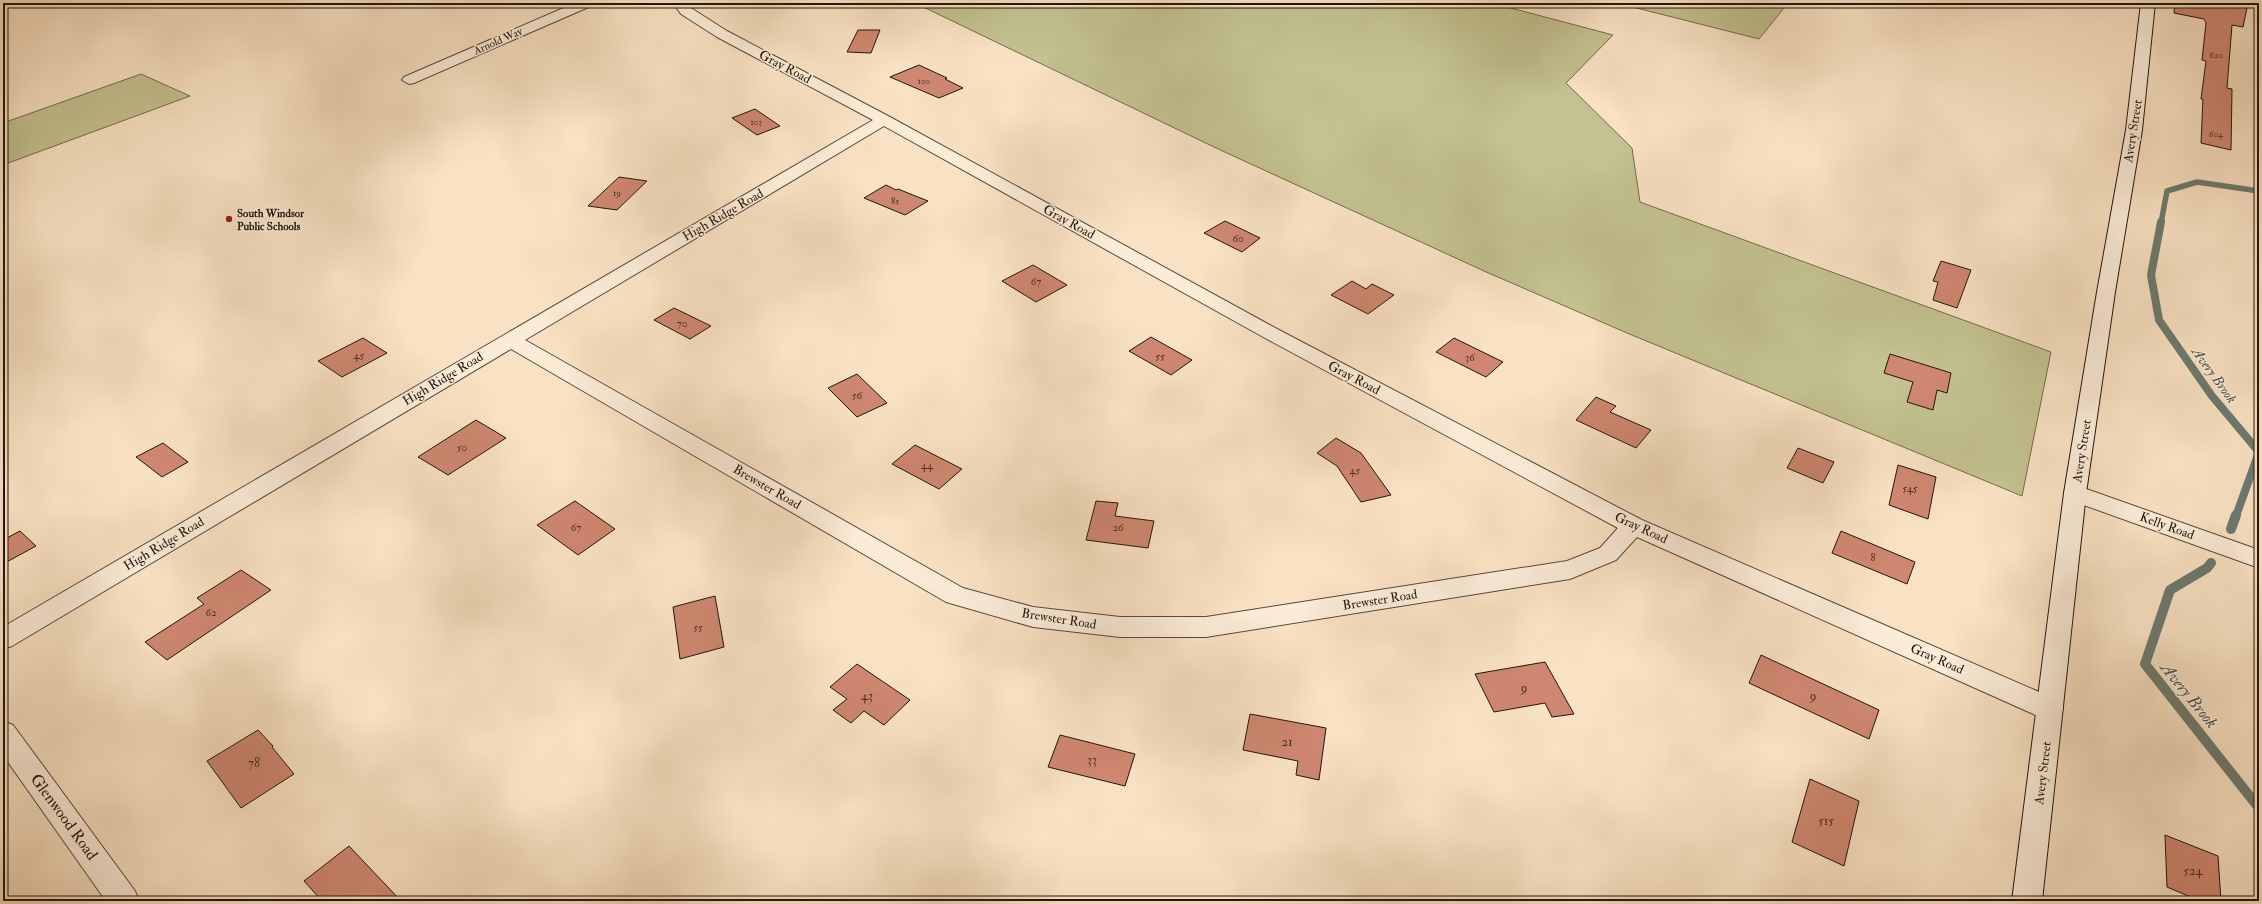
<svg xmlns="http://www.w3.org/2000/svg" width="2262" height="904" font-family="'IM FELL Double Pica',serif">
  <style>
    .green { fill: #c3c290; stroke: #726c4e }
    .lines { fill: none; stroke-linecap: round; stroke-linejoin: round }
    .stream-far2 { stroke: #6c7a70; stroke-width: 5.5 }
    .stream-far1 { stroke: #6c7a70; stroke-width: 8 }
    .stream { stroke: #6c7a70; stroke-width: 10 }
    .building { fill: #cf8771; stroke: #22150c }
    .minor-casing { stroke: #58483a; stroke-width: 2 }
    .tertiary-casing { stroke: #58483a; stroke-width: 2 }
    .secondary-casing { stroke: #22150c; stroke-width: 2 }
    .minor { fill: #fbecd8; fill-rule: evenodd }
    .tertiary { fill: #fbecd8; fill-rule: evenodd }
    .secondary { fill: #fbecd8; fill-rule: evenodd }
    .poi-dot { fill: #8f2418; stroke: #fbecd8; stroke-width: 1.5 }
    .labels { text-anchor: middle; dominant-baseline: central; stroke-width: 3; stroke-linejoin: round; paint-order: stroke }
    .far-number-label { font-size: 9px; fill: #4d3225 }
    .far-street-label { font-size: 11px; fill: #22150c; stroke: #fbecd8 }
    .far-poi-label { font-size: 11px; font-weight: bold; fill: #22150c; stroke: #fbecd8; text-anchor: start }
    .number-label { font-size: 11px; fill: #4d3225 }
    .street-label { font-size: 13px; fill: #22150c; stroke: #fbecd8 }
    .near-number-label { font-size: 13px; fill: #4d3225 }
    .water-label { font-size: 14px; font-style: italic; fill: #4d5046; stroke: #fbecd8 }
    .near-street-label { font-size: 16px; fill: #22150c; stroke: #fbecd8 }
    .near-water-label { font-size: 17px; font-style: italic; fill: #4d5046; stroke: #fbecd8 }
  </style>
  <rect width="100%" height="100%" fill="#f9e2c3"/>
  <filter id="stains"><feTurbulence type="fractalNoise" baseFrequency=".005" numOctaves="4"/><feColorMatrix values="0 0 0 0 .2 0 0 0 0 .09 0 0 0 0 .02 0 0 0 .5 -.17"/></filter>
  <radialGradient id="worn" r=".72"><stop offset=".6" stop-color="#630" stop-opacity="0"/><stop offset="1" stop-color="#630" stop-opacity=".3"/></radialGradient>
  <g class="green">
    <path d="M915 3H1492L1613 35 1566 83 1632 148 1640 202 2051 352 2022 496 1627 333 1484 271 1216 148Z"/>
    <path d="M1617 3H1788L1759 39Z"/>
    <path d="M141 74 190 96 3 165V123Z"/>
  </g>
  <g class="lines">
    <path class="stream-far2" d="M2161 223 2167 191 2197 182 2259 191"/>
    <path class="stream-far1" d="M2161 222 2151 275 2159 320 2212 396 2259 452 2236 516"/>
    <g class="stream">
      <path d="M2231 529 2236 515"/>
      <path d="M2211 563 2207 568 2170 590 2145 664 2259 808"/>
    </g>
  </g>
  <g class="building">
    <path d="M2175 3H2248L2243 27 2232 25 2227 88 2232 89 2231 150 2201 143 2203 99H2201L2206 61 2202 60 2206 23 2204 19 2174 13Z"/>
    <path d="M858 30H880L871 53 847 52Z"/>
    <path d="M919 65 947 78 945 79 963 88 939 98 890 77Z"/>
    <path d="M755 109 780 126 757 135 732 118Z"/>
    <path d="M619 177 647 181 617 210 588 206Z"/>
    <path d="M886 185 896 190 898 189 928 201 905 215 864 198Z"/>
    <path d="M1225 221 1260 238 1242 252 1204 233Z"/>
    <path d="M1941 261 1971 270 1957 308 1933 300 1938 282 1933 281Z"/>
    <path d="M1033 265 1067 285 1036 302 1002 281Z"/>
    <path d="M1352 281 1366 289 1372 284 1394 295 1368 314 1331 295Z"/>
    <path d="M674 308 711 326 690 339 654 320Z"/>
    <path d="M1151 337 1192 360 1171 375 1129 351Z"/>
    <path d="M363 338 387 353 342 377 318 361Z"/>
    <path d="M1454 338 1503 362 1486 377 1436 352Z"/>
    <path d="M1890 354 1951 373 1947 393 1937 390 1933 410 1907 402 1913 382 1884 373Z"/>
    <path d="M857 374 887 403 857 417 828 388Z"/>
    <path d="M1596 397 1616 406 1610 412 1651 430 1636 448 1576 420Z"/>
    <path d="M476 420 506 438 448 475 418 457Z"/>
    <path d="M1336 438 1361 453 1391 495 1361 502 1337 466 1317 453Z"/>
    <path d="M163 443 188 462 162 477 136 457Z"/>
    <path d="M915 445 962 469 939 489 892 464Z"/>
    <path d="M1798 448 1834 462 1823 483 1787 468Z"/>
    <path d="M1898 465 1936 477 1928 519 1889 505Z"/>
    <path d="M575 501 615 529 578 555 537 525Z"/>
    <path d="M1096 501 1118 503 1115 516 1154 521 1148 548 1086 540Z"/>
    <path d="M20 531 36 546 3 564V540Z"/>
    <path d="M1841 531 1915 562 1907 584 1832 553Z"/>
    <path d="M241 570 271 590 167 660 145 642 204 604 197 598Z"/>
    <path d="M715 596 724 647 680 659 673 607Z"/>
    <path d="M1761 655 1879 710 1869 739 1749 683Z"/>
    <path d="M1545 662 1574 714 1552 717 1545 703 1494 712 1475 674Z"/>
    <path d="M857 664 910 700 884 725 864 711 851 723 833 710 847 699 830 687Z"/>
    <path d="M1250 714 1326 728 1319 780 1296 775 1298 761 1243 750Z"/>
    <path d="M258 730 273 746 272 747 294 774 241 808 207 761Z"/>
    <path d="M1060 735 1135 754 1125 786 1048 767Z"/>
    <path d="M1810 779 1859 801 1844 866 1792 842Z"/>
    <path d="M2165 835 2218 856 2221 901H2200L2167 887Z"/>
    <path d="M349 846 401 901H322L304 881Z"/>
  </g>
  <g class="lines">
    <defs>
      <g id="minor">
        <path d="M575 3H593L591 6 414 83 409 84 402 80 404 77Z"/>
        <path d="M673 3H687L691 8 727 31 890 117 1279 330 1642 520 2060 701 2063 709 2060 717 2050 720 2040 717 1637 537 1616 560 1570 579 1206 637H1120L1033 627 946 602 511 349 12 646 3 649V627L873 120 717 37 681 14ZM884 126 1265 338 1618 528 1600 548 1567 561 1206 617H1120L1033 607 963 588 525 340Z"/>
        <path d="M3 721 13 725 135 891 139 901H106L3 755Z"/>
      </g>
      <path id="tertiary" d="M2075 485 2259 550V568L2067 499 2064 493 2067 487Z"/>
      <path id="secondary" d="M2141 3H2155L2142 130 2115 292 2086 493 2042 901H2012L2064 493 2097 292 2126 130Z"/>
    </defs>
    <use href="#minor" class="minor-casing"/>
    <use href="#tertiary" class="tertiary-casing"/>
    <use href="#secondary" class="secondary-casing"/>
    <use href="#minor" class="minor"/>
    <use href="#tertiary" class="tertiary"/>
    <use href="#secondary" class="secondary"/>
  </g>
  <circle class="poi-dot" cx="229" cy="219" r="4"/>
  <g class="labels">
    <g class="far-number-label">
      <text x="2216" y="55">620</text>
      <text x="924" y="81">100</text>
      <text x="756" y="122">103</text>
      <text x="2216" y="134">604</text>
      <text x="617" y="193">19</text>
      <text x="895" y="201">85</text>
    </g>
    <g class="far-street-label">
      <text transform="translate(498 41) rotate(-24)">Arnold Way</text>
    </g>
    <g class="far-poi-label">
      <text x="237" y="213">South Windsor<tspan x="237" dy="13">Public Schools</tspan></text>
    </g>
    <g class="number-label">
      <text x="1238" y="238">60</text>
      <text x="1036" y="281">67</text>
      <text x="682" y="323">70</text>
      <text x="359" y="355">45</text>
      <text x="1160" y="356">55</text>
      <text x="1470" y="357">36</text>
      <text x="857" y="395">56</text>
      <text x="462" y="447">50</text>
      <text x="927" y="465">44</text>
      <text x="1355" y="470">45</text>
      <text x="1910" y="488">545</text>
      <text x="576" y="527">67</text>
      <text x="1118" y="527">26</text>
      <text x="1873" y="557">8</text>
      <text x="211" y="612">62</text>
      <text x="698" y="627">55</text>
    </g>
    <g class="street-label">
      <text transform="translate(785 67) rotate(28)">Gray Road</text>
      <text transform="translate(2133 131) rotate(-81)">Avery Street</text>
      <text transform="translate(723 215) rotate(-30)">High Ridge Road</text>
      <text transform="translate(1069 222) rotate(29)">Gray Road</text>
      <text transform="translate(1354 378) rotate(28)">Gray Road</text>
      <text transform="translate(443 379) rotate(-31)">High Ridge Road</text>
      <text transform="translate(2082 451) rotate(-81)">Avery Street</text>
      <text transform="translate(767 487) rotate(30)">Brewster Road</text>
      <text transform="translate(2167 526) rotate(20)">Kelly Road</text>
      <text transform="translate(1641 528) rotate(25)">Gray Road</text>
      <text transform="translate(164 544) rotate(-31)">High Ridge Road</text>
      <text transform="translate(1380 600) rotate(-9)">Brewster Road</text>
      <text transform="translate(1059 619) rotate(9)">Brewster Road</text>
      <text transform="translate(1937 659) rotate(24)">Gray Road</text>
      <text transform="translate(2043 773) rotate(-83)">Avery Street</text>
    </g>
    <g class="near-number-label">
      <text x="1524" y="688">9</text>
      <text x="867" y="696">43</text>
      <text x="1813" y="696">9</text>
      <text x="1287" y="742">21</text>
      <text x="1092" y="760">33</text>
      <text x="254" y="763">78</text>
      <text x="1826" y="821">515</text>
      <text x="2193" y="871">524</text>
    </g>
    <g class="water-label">
      <text transform="translate(2214 375) rotate(54)">Avery Brook</text>
    </g>
    <g class="near-street-label">
      <text transform="translate(64 817) rotate(54)">Glenwood Road</text>
    </g>
    <g class="near-water-label">
      <text transform="translate(2189 695) rotate(51)">Avery Brook</text>
    </g>
  </g>
  <rect width="2262" height="904" fill="none" stroke="#f9e2c3" stroke-width="16"/>
  <rect x="4" y="4" width="2254" height="896" fill="none" stroke="#22150c" stroke-width="2"/>
  <rect x="8" y="8" width="2246" height="888" fill="none" stroke="#22150c"/>
  <rect width="100%" height="100%" filter="url(#stains)"/>
  <rect width="100%" height="100%" fill="url(#worn)"/>
</svg>
